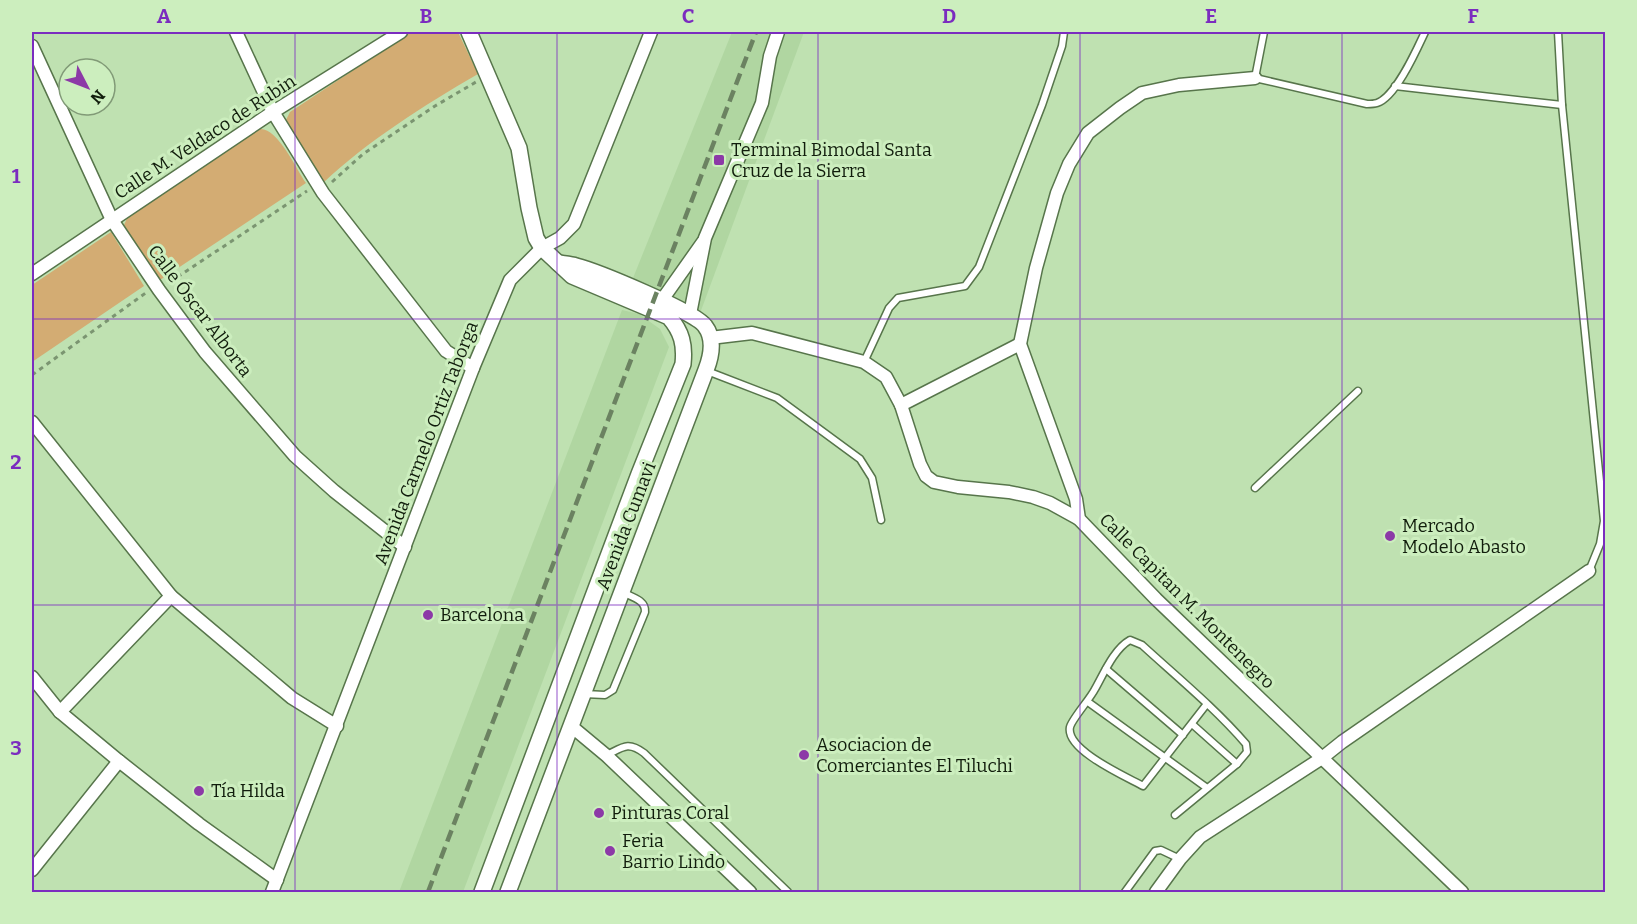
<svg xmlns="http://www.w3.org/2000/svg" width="1637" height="924" font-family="Bitter,serif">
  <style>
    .built { fill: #b0d6a1 }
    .green { fill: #d3ac73 }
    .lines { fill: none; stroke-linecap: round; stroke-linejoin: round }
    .service-casing { stroke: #57754b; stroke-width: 9 }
    .minor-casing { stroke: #57754b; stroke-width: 15 }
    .tertiary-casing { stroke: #57754b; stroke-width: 18 }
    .path { stroke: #7b9571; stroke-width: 3; stroke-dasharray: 4.5 4.5; stroke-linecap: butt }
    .service { stroke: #fff; stroke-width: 6 }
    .minor { stroke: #fff; stroke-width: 12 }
    .tertiary { stroke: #fff; stroke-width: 15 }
    .rail { stroke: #6b8261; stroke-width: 4.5; stroke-dasharray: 12 6; stroke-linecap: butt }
    .grid { fill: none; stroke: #7b2cbf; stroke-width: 1.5; stroke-opacity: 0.55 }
    .poi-dot { fill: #8c39a7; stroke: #cceebe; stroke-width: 2 }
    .labels { text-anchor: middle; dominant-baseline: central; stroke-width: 6; stroke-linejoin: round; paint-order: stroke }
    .street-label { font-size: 18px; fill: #111d0c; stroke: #cceebe }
    .poi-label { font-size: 18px; fill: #111d0c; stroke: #cceebe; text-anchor: start }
    .neatline { fill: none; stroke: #7b2cbf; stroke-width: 2 }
    .grid-label { font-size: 20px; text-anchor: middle; font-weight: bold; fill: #7b2cbf }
  </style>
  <rect width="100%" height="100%" fill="#bfe1b1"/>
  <g class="built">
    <path d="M732 32H804L699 316 629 288Z"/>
    <path d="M622 310 639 314 660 329 669 347 463 892H399Z"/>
  </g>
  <g class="green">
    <path d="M411 32H458L478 74C423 106 369 140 323 183L286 120 290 112Z"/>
    <path d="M260 129C278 128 296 169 306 183L160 280 126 230 124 225 129 214Z"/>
    <path d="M111 232 144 286 32 362V285Z"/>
  </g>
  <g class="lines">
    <defs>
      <g id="service">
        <path d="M1264 32 1255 78 1367 104C1370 104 1374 104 1377 103 1396 97 1417 49 1425 32"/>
        <path d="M1558 32 1562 105 1604 521 1600 544 1589 571"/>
        <path d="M1395 86 1562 105"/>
        <path d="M864 362 889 308 898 298 965 286 979 267 1042 105 1062 46 1064 32"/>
        <path d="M707 371 777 398 860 459 872 478 881 520"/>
        <path d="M1255 488 1358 391"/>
        <path d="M1106 669 1183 735"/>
        <path d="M584 694 605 695 613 690 645 612C646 600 632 597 622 592"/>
        <path d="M1088 702 1207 788"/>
        <path d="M1192 724 1237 764"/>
        <path d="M607 755C623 747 628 741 644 753L788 892"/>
        <path d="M1175 815 1237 764 1247 752 1246 744C1215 708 1177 677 1142 645L1130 640C1114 649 1104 673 1095 689 1090 699 1072 719 1070 727 1065 750 1127 777 1143 786L1206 705"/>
        <path d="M1125 892 1155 851 1161 850 1180 859"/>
      </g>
      <g id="minor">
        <path d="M236 32 273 112 323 193 446 351 473 368"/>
        <path d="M32 46 112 220 159 290 205 352 295 456 334 491 405 547"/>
        <path d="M1255 78 1179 85 1142 93 1120 108 1088 133 1069 164 1057 193 1036 268 1020 344 1076 499 1079 519 1156 599 1462 892"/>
        <path d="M32 274 273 112 401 32"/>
        <path d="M662 300 703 242"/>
        <path d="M690 314 705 238 762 103 770 56 778 32"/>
        <path d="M710 338 752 333 864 362 886 377 901 405 920 464 926 476 934 482 958 487 1009 492 1033 497 1050 503 1079 519"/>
        <path d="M901 405 1020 344"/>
        <path d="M32 422 171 596 292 698 337 726"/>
        <path d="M32 677 60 712 119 761 199 824 277 880"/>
        <path d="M60 712 171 596"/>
        <path d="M571 726 607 756 750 892"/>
        <path d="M32 870 119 761"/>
        <path d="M272 892 473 368 510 280 542 248 560 238 574 224 651 32"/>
        <path d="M1156 892 1180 859 1200 837 1322 758 1342 742 1589 571"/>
      </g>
      <g id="tertiary">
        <path d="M469 32 519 148 529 208 536 238 542 248 572 276 669 317C682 332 685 345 683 364L639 474 482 892"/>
        <path d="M508 892 706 370C711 357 715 339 705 326 696 312 596 271 576 266 570 264 564 264 558 263"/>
      </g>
    </defs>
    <use href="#service" class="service-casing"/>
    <use href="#minor" class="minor-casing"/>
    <use href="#tertiary" class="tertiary-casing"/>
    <g class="path">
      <path d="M332 182 363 154 435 106 476 82"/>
      <path d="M170 282 307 191"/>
      <path d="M32 375 147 292"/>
    </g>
    <use href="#service" class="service"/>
    <use href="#minor" class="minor"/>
    <use href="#tertiary" class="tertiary"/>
    <path class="rail" d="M428 892 756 32"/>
  </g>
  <path class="grid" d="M295 32V892M557 32V892M818 32V892M1080 32V892M1342 32V892M32 319H1606M32 605H1606"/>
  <g class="poi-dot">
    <rect x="713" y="154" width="12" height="12" rx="3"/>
    <circle cx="1390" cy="536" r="6"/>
    <circle cx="428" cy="615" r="6"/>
    <circle cx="804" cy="755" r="6"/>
    <circle cx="199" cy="791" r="6"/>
    <circle cx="599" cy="813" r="6"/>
    <circle cx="610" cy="851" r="6"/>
  </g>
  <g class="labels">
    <g class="street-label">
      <text transform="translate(205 137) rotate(-33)">Calle M. Veldaco de Rubin</text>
      <text transform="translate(200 311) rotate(53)">Calle Óscar Alborta</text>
      <text transform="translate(426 443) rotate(-69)">Avenida Carmelo Ortiz Taborga</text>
      <text transform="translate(626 526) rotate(-69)">Avenida Cumavi</text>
      <text transform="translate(1187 601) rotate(45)">Calle Capitan M. Montenegro</text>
    </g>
    <g class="poi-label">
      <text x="731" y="150">Terminal Bimodal Santa<tspan x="731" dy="21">Cruz de la Sierra</tspan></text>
      <text x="1402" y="526">Mercado<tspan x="1402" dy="21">Modelo Abasto</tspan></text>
      <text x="440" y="615">Barcelona</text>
      <text x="816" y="745">Asociacion de<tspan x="816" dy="21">Comerciantes El Tiluchi</tspan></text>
      <text x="211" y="791">Tía Hilda</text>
      <text x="611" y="813">Pinturas Coral</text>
      <text x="622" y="841">Feria<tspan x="622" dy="21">Barrio Lindo</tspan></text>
    </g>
  </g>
  <rect width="1637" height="924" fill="none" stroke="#cceebe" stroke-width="66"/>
  <g transform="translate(87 87) rotate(132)"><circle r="28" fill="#cceebe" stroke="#819a77" stroke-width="1.5"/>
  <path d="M0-4.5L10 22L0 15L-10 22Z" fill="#8c39a7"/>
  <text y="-9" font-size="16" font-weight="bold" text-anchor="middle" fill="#111d0c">N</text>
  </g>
  <rect x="33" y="33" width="1571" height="858" class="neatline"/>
  <g class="grid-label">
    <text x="164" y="23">A</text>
    <text x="426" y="23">B</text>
    <text x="688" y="23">C</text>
    <text x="949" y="23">D</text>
    <text x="1211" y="23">E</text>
    <text x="1473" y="23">F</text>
    <text x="16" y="183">1</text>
    <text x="16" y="469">2</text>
    <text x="16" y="755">3</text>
  </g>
</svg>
